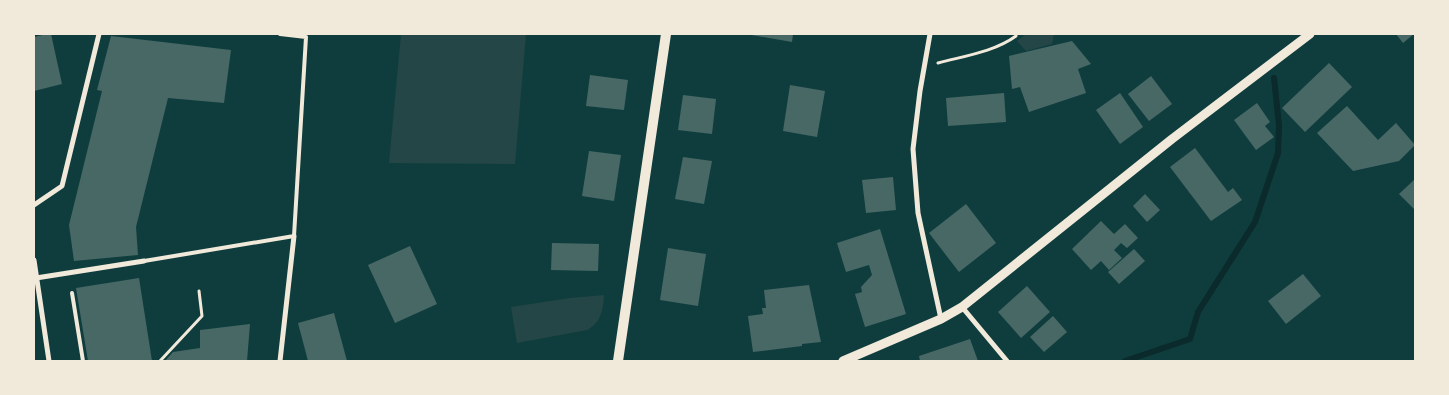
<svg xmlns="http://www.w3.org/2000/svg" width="1449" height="395" font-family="'Sofia Sans Condensed',sans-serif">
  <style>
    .green { fill: #244646 }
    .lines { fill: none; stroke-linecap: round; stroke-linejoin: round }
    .stream { stroke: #0a2a2b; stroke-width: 6 }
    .building { fill: #486865 }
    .path { stroke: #f1e9da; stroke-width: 3 }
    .service { stroke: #f1e9da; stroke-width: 4 }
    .minor { stroke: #f1e9da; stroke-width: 5 }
    .tertiary { stroke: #f1e9da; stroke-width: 9 }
    .secondary { stroke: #f1e9da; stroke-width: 10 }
  </style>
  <rect width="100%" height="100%" fill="#0f3d3e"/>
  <g class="green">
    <path d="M401 34H526L515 164 389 163Z"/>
    <path d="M1026 34H1054L1052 44 1026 51 1017 41Z"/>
    <path d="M604 295C603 311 601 322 587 330L517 343 511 307 570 298Z"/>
  </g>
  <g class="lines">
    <path class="stream" d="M1125 361 1190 339 1198 312 1255 222 1278 153 1279 125 1274 78"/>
  </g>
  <g class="building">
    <path d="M47 34H51L62 84 34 91V37Z"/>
    <path d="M746 34H793L792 42Z"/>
    <path d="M1396 34H1414L1403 43Z"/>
    <path d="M111 36 231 50 224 103 168 98 136 227 138 255 74 261 69 225 102 91 97 90Z"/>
    <path d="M1072 41 1091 64 1078 69 1086 93 1029 112 1020 87 1012 89 1009 56Z"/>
    <path d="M1329 63 1352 87 1305 132 1282 108Z"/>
    <path d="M590 75 628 80 624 110 586 106Z"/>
    <path d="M1151 76 1172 104 1149 121 1128 94Z"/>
    <path d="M790 85 825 91 817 137 783 131Z"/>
    <path d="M1004 93 1006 122 948 126 946 98Z"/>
    <path d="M1120 93 1143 127 1120 144 1096 110Z"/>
    <path d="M683 95 716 99 712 134 678 130Z"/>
    <path d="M1257 103 1270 122 1265 126 1274 137 1256 150 1234 120Z"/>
    <path d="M1347 106 1378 140 1396 123 1415 145 1399 161 1353 171 1317 133Z"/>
    <path d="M1195 148 1228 192 1233 188 1242 200 1211 221 1170 167Z"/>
    <path d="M589 151 621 155 614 201 582 196Z"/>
    <path d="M683 157 712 161 704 204 675 199Z"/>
    <path d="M893 177 896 210 866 213 862 180Z"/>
    <path d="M1415 179V210L1399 194Z"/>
    <path d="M1145 194 1160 210 1147 222 1133 206Z"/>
    <path d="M966 204 996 243 959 272 929 233Z"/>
    <path d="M1101 221 1114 234 1125 224 1138 238 1127 248 1121 243 1114 250 1122 258 1109 270 1101 261 1091 270 1072 249Z"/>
    <path d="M880 229 906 314 865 327 855 294 862 292 861 287 872 275 869 265 846 272 837 243Z"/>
    <path d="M552 243 599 244 598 271 551 270Z"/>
    <path d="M410 246 437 304 395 323 368 265Z"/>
    <path d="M668 248 706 254 698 306 660 300Z"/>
    <path d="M1134 249 1145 261 1119 284 1108 272Z"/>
    <path d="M1303 274 1321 296 1286 324 1268 301Z"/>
    <path d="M139 278 152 361H88L76 288Z"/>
    <path d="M809 285 821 342 802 344V346L753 352 748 316 763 314 762 308H766L764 290Z"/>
    <path d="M1027 286 1050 312 1021 338 998 312Z"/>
    <path d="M334 313 347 361H308L298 323Z"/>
    <path d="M1053 316 1067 332 1044 352 1030 337Z"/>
    <path d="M250 324 247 361H165L173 352 200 348V330Z"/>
    <path d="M970 339 978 361H920L919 356Z"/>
  </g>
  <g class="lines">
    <g class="path">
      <path d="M938 63C964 56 994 52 1016 36"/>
      <path d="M160 361 202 316 199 291"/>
    </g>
    <g class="service">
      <path d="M144 261 294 236 306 37 280 34"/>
      <path d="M72 293 83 361"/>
    </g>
    <g class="minor">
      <path d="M930 34 920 91 913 149 918 213 941 319"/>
      <path d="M34 205 62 186 99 34"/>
      <path d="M34 260 49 361"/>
      <path d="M36 278 144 261"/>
      <path d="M962 307 1007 361"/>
      <path d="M280 361 294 236"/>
    </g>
    <path class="tertiary" d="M843 361 941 319 962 307 1172 139 1310 34"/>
    <path class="secondary" d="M618 361 666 34"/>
  </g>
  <rect width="1449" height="395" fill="none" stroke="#f1e9da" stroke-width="70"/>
</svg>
